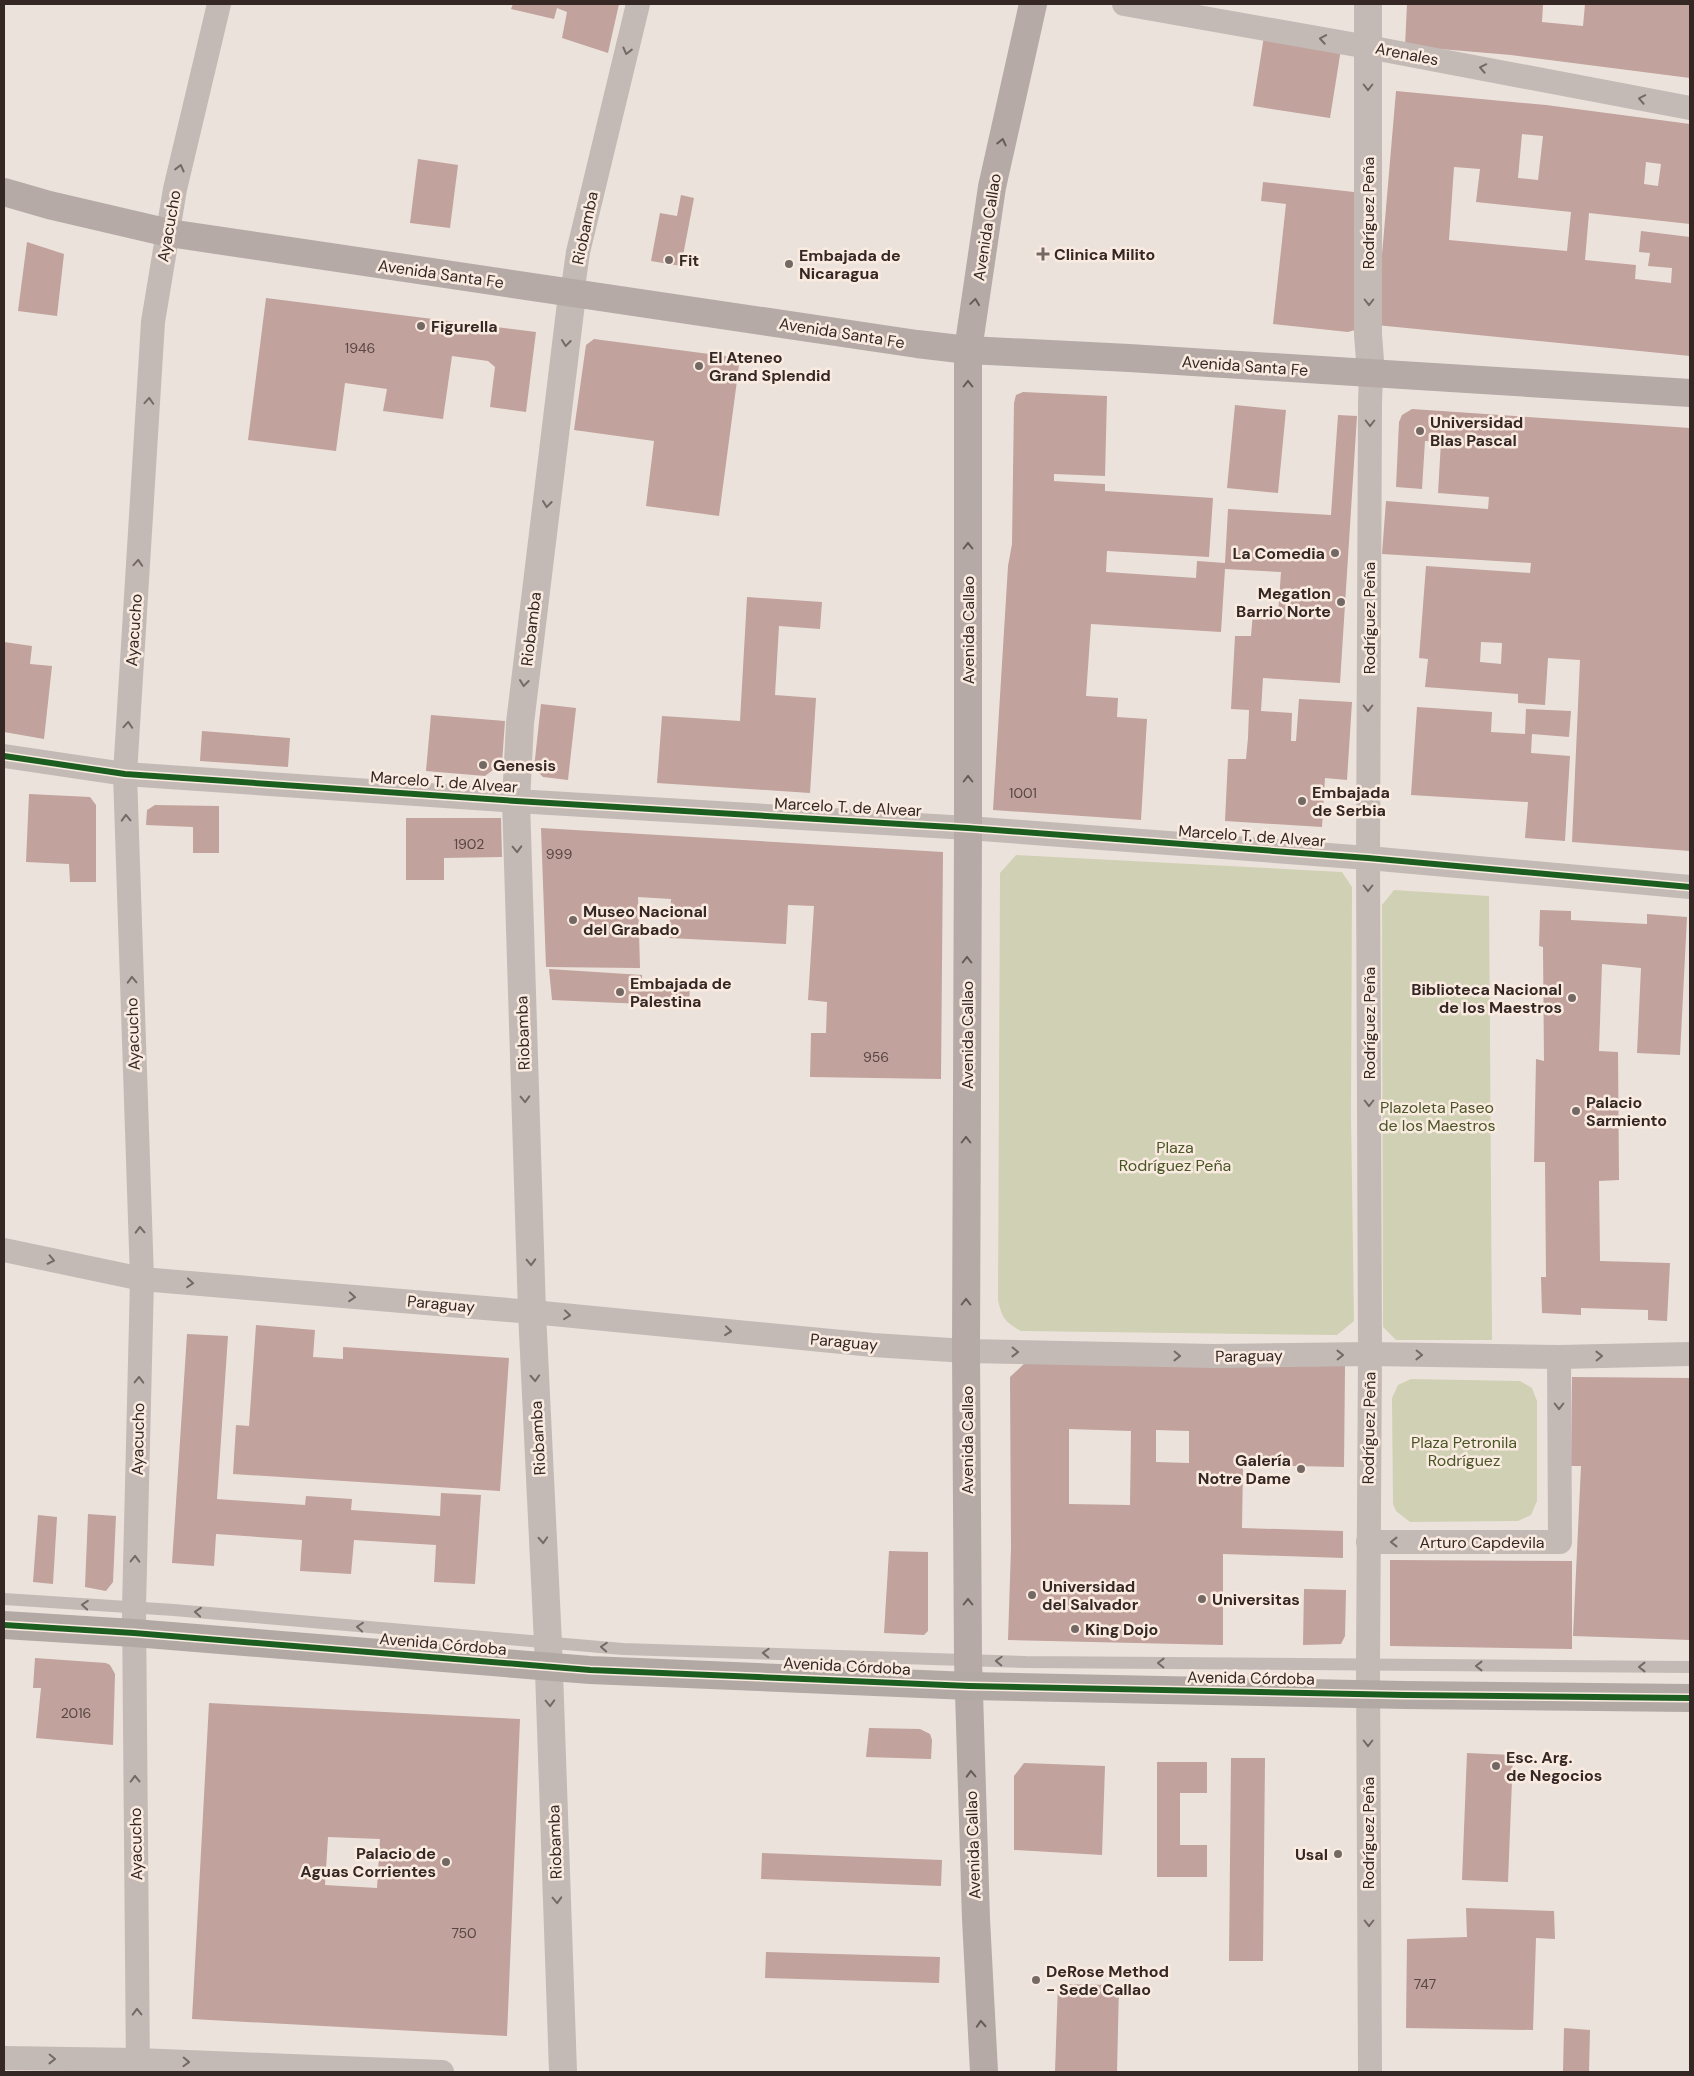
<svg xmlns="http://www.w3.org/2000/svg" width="1694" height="2076" font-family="'DM Sans',sans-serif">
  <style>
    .green { fill: #d0d0b4 }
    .building { fill: #c1a29c; fill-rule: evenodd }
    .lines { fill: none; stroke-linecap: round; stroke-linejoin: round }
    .service { stroke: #c4bab5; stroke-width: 12 }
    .minor { stroke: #c4bab5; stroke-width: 24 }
    .tertiary { stroke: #c4bab5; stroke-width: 28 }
    .secondary { stroke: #b5aaa6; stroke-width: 28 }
    .primary { stroke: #b3a9a4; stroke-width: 28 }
    .cycleway-casing { stroke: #faebe1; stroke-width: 9 }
    .cycleway { stroke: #1b5e20; stroke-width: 6 }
    .oneway { stroke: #756965 }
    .oneway2 { stroke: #685b58 }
    .poi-dot { fill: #746864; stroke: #faebe1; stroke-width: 2 }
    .labels { text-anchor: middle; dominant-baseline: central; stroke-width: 5; stroke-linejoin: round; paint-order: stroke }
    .number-label { font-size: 14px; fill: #574642 }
    .street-label { font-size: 16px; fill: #342724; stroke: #faebe1 }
    .poi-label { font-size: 16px; font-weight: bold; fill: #342724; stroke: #faebe1; text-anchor: start }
    .park-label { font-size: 16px; fill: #4a5526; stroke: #faebe1 }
  </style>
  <rect width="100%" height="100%" fill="#ece2dc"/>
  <g class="green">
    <path d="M1016 855 1342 872 1352 887 1351 1115 1354 1321 1337 1335 1021 1331C1005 1322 1002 1318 998 1300L1000 873Z"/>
    <path d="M1394 890 1489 896 1492 1340H1396L1383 1327 1382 905Z"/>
    <path d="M1411 1379 1520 1381 1532 1388 1537 1401V1501L1531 1515 1518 1521 1410 1522 1396 1511 1393 1504 1392 1398 1398 1385Z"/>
  </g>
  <g class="building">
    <path d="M513 4H619L608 53 562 38 567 12 557 8 554 19 511 9Z"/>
    <path d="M1407 4H1543L1542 22 1583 26 1585 4H1690V78L1511 55 1405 46Z"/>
    <path d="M1264 36 1341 49 1330 118 1253 106Z"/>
    <path d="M1396 91 1546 105 1690 124V224L1589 213 1585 260 1636 265 1635 279 1671 283 1672 268 1648 266 1650 253 1639 252 1641 231 1690 237V356L1376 325ZM1522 134 1543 136 1538 180 1518 178ZM1646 162 1661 164 1658 186 1644 184ZM1454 167 1480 169 1476 202 1571 212 1567 251 1449 240Z"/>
    <path d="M418 159 458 165 450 228 410 223Z"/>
    <path d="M1263 182 1372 194 1355 330 1348 332 1273 324 1286 204 1261 201Z"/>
    <path d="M681 195 694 198 681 266 651 261 660 213 677 216Z"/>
    <path d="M27 242 64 254 57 316 18 311Z"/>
    <path d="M266 298 536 332 526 412 490 407 495 367 488 361 452 356 443 419 383 411 387 389 345 383 336 451 248 440Z"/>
    <path d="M594 339 740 358 719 516 646 506 654 441 574 430 586 345Z"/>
    <path d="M1023 392 1107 396 1105 476 1054 474V481L1105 484V491L1213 498 1209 557 1107 551 1106 572 1196 578 1197 561 1225 563 1228 509 1331 515 1338 415 1357 416 1340 683 1263 678 1261 711 1292 713 1291 741H1296L1299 699 1352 702 1347 780 1325 778 1322 827 1225 821 1228 759H1246L1248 738 1249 710 1231 709 1235 636H1251L1253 613 1278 614 1281 572 1225 569 1221 632 1091 624 1086 696 1118 698 1117 717 1147 719 1141 820 993 810 1008 566 1012 544 1014 403 1016 395Z"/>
    <path d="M1235 405 1286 410 1278 493 1227 488Z"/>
    <path d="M1412 409 1690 428V851L1572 842 1580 660 1548 658 1545 705 1518 703V694L1425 687 1428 659 1419 658 1426 566 1530 573 1531 563 1382 554 1386 501 1488 509 1489 497 1438 493 1441 442 1425 441 1422 489 1396 487 1399 422 1402 415ZM1481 642 1502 643 1501 664 1480 662Z"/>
    <path d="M747 597 822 602 820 629 779 626 775 695 816 698 810 793 657 783 662 716 740 721Z"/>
    <path d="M4 642 32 646 30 664 52 666 44 739 4 732Z"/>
    <path d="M541 704 576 708 568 780 543 777 534 768Z"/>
    <path d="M1417 707 1492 712 1491 732 1525 734 1526 709 1571 711 1569 737 1532 734 1531 753 1570 756 1565 841 1525 838 1528 802 1411 795Z"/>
    <path d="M431 715 505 721 502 763 485 776 426 771Z"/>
    <path d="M202 731 290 738 288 767 200 761Z"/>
    <path d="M29 794 90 797 96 805V882H70L69 864 26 862Z"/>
    <path d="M155 805 219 806V853H193V827L146 825 147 810Z"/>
    <path d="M406 818H501L502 857 444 858V880H406Z"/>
    <path d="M541 828 943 852 941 1079 810 1077 811 1033H826L827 1002 808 1000 814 906 788 905 786 944 669 938 671 899 638 897 640 968 546 967Z"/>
    <path d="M1540 910 1571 911V920L1647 924V914L1687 917 1680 1055 1637 1053 1641 968 1602 964 1599 1051 1618 1052 1619 1180 1599 1181 1600 1261 1670 1263 1667 1321 1648 1320V1310L1581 1308V1315L1542 1313 1541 1277H1546L1545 1162H1534L1536 1059 1544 1061 1543 947 1539 946Z"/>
    <path d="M549 969 642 975V982L690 983 689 1006 552 1000Z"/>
    <path d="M256 1325 315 1330 313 1357 343 1359V1347L509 1358 500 1491 233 1474 236 1425 249 1426Z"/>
    <path d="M187 1334 228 1336 217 1499 305 1505 306 1496 352 1499 351 1510 440 1516 441 1493 481 1495 475 1584 434 1582 436 1545 354 1540 351 1574 300 1571 302 1540 216 1534 214 1566 172 1563Z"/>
    <path d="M1025 1363 1345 1366 1344 1467 1243 1465 1242 1528 1343 1531V1558L1223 1554V1645L1008 1640 1011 1548 1010 1377ZM1069 1429 1131 1431 1130 1505 1069 1504ZM1156 1430 1189 1431V1463L1156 1462Z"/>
    <path d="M1572 1377 1690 1378V1640L1573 1636 1581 1466H1571Z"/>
    <path d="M88 1514 116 1516 113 1582 106 1591 85 1587Z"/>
    <path d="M38 1515 57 1517 53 1584 33 1582Z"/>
    <path d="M889 1551 928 1552V1631L924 1635 884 1633Z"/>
    <path d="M1390 1560 1572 1561V1649L1390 1646Z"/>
    <path d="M1304 1589 1346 1590 1345 1636 1341 1644 1303 1645Z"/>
    <path d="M35 1658 106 1663 110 1665 115 1674 113 1745 36 1738 41 1688H33Z"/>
    <path d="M209 1703 520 1719 507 2036 192 2019ZM328 1837 380 1839 377 1888 325 1885Z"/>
    <path d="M869 1728 920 1729 930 1734 932 1740 931 1759 866 1757Z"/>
    <path d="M1467 1753 1513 1755 1508 1882 1462 1880Z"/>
    <path d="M1231 1758H1265L1263 1961H1229Z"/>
    <path d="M1157 1762H1207V1793H1180V1845H1207V1877H1157Z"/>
    <path d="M1024 1763 1105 1766 1102 1855 1014 1850V1776Z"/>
    <path d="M762 1853 942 1860 941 1886 761 1879Z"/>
    <path d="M1466 1908 1554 1911 1555 1939 1536 1938 1533 2030 1406 2028 1407 1939 1467 1937Z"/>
    <path d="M766 1952 940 1957 939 1983 765 1978Z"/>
    <path d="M1058 1984 1119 1985 1117 2072H1055Z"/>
    <path d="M1564 2028 1590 2030 1589 2072H1563Z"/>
  </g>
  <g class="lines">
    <path class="service" d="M4 1599 174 1610 623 1649 1026 1662 1690 1667"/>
    <g class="minor">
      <path d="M1124 4 1368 47 1690 108"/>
      <path d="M572 295 578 252 638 4"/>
      <path d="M4 756 125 774 516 801 968 828 1368 858 1690 887"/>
      <path d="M4 1250 142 1279 532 1312 873 1345 966 1351 1214 1356 1370 1354 1559 1357 1690 1354"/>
      <path d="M1368 1542H1560L1559 1357"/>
      <path d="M4 2058 138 2060 442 2072"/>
      <path d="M138 2072 134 1608 142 1279 125 774 153 322 175 189 219 4"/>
      <path d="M1370 2072 1368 1665 1370 1354 1368 858 1370 404 1371 374"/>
    </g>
    <g class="tertiary">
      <path d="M1368 4V334L1371 374"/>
      <path d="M563 2072 548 1643 532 1312 516 801 520 723 572 295"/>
    </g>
    <g class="secondary">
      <path d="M4 192 49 205 169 233 917 344 968 350 1129 358 1690 393"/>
      <path d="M984 2072 976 1919 968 1660 966 1351 968 828V350L992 187 1033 4"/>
    </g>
    <path class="primary" d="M4 1625 134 1633 590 1670 969 1686 1405 1695 1690 1698"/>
    <defs>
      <g id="cycleway">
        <path d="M4 756 125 774 516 801 968 828 1368 858 1690 887"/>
        <path d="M4 1625 134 1633 590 1670 969 1686 1405 1695 1690 1698"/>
      </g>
    </defs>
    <use href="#cycleway" class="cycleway-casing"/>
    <use href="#cycleway" class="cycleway"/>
  </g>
  <defs><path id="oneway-chevron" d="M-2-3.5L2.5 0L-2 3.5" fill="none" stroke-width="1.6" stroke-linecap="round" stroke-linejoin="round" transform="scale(1.25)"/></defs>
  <g class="oneway">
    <use href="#oneway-chevron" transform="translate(1323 39) rotate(-170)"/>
    <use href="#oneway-chevron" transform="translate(627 51) rotate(104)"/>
    <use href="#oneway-chevron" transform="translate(1483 68) rotate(-169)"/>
    <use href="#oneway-chevron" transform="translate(1368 87) rotate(90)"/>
    <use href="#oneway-chevron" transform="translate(1642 99) rotate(-169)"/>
    <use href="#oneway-chevron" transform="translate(180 168) rotate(-76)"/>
    <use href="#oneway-chevron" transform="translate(1369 302) rotate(90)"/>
    <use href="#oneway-chevron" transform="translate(566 343) rotate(97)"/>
    <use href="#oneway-chevron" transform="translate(149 401) rotate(-86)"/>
    <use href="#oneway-chevron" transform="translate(1370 423) rotate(90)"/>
    <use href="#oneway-chevron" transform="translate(547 504) rotate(97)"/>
    <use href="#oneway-chevron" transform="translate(138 563) rotate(-86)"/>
    <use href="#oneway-chevron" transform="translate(524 683) rotate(97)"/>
    <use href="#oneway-chevron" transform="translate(1368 708) rotate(90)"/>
    <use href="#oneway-chevron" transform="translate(128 725) rotate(-86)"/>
    <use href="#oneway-chevron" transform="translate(126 818) rotate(-92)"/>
    <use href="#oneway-chevron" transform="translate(517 849) rotate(88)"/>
    <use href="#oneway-chevron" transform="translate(1368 888) rotate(90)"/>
    <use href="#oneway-chevron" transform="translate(132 980) rotate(-92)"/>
    <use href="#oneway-chevron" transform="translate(525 1099) rotate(88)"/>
    <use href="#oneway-chevron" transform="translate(1369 1103) rotate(90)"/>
    <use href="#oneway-chevron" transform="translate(140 1230) rotate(-92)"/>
    <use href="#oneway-chevron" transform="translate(51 1260) rotate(12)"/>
    <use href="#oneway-chevron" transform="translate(531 1262) rotate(88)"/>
    <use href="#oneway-chevron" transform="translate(190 1283) rotate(5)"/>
    <use href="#oneway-chevron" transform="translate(352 1297) rotate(5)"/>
    <use href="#oneway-chevron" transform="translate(567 1315) rotate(6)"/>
    <use href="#oneway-chevron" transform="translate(728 1331) rotate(6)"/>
    <use href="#oneway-chevron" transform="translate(1015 1352) rotate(1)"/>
    <use href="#oneway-chevron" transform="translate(1340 1355) rotate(-1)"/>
    <use href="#oneway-chevron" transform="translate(1419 1355) rotate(1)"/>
    <use href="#oneway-chevron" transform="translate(1177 1356) rotate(1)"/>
    <use href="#oneway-chevron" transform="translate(1599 1356) rotate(-1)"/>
    <use href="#oneway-chevron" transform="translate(535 1378) rotate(87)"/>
    <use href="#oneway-chevron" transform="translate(139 1380) rotate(-89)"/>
    <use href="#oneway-chevron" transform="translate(1559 1406) rotate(90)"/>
    <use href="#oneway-chevron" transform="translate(543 1540) rotate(87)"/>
    <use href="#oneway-chevron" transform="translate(1394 1542) rotate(180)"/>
    <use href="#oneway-chevron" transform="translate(135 1559) rotate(-89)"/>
    <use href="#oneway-chevron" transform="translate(85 1605) rotate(-176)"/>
    <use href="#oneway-chevron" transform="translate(198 1612) rotate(-175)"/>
    <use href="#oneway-chevron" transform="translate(360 1627) rotate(-175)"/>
    <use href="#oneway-chevron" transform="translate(604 1647) rotate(-176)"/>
    <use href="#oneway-chevron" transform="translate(766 1653) rotate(-178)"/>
    <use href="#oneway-chevron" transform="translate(999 1661) rotate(-178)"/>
    <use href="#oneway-chevron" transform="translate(1161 1663) rotate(-179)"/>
    <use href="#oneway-chevron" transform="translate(1479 1666) rotate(-180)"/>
    <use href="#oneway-chevron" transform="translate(1642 1667) rotate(-180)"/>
    <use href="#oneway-chevron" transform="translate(550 1703) rotate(88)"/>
    <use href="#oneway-chevron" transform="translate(1368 1743) rotate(90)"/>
    <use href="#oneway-chevron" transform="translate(135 1779) rotate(-91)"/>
    <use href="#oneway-chevron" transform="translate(557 1900) rotate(88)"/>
    <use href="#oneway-chevron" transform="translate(1369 1923) rotate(90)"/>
    <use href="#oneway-chevron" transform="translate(137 2012) rotate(-91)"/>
    <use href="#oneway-chevron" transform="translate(52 2059) rotate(1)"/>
    <use href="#oneway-chevron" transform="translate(186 2062) rotate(2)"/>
  </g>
  <g class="oneway2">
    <use href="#oneway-chevron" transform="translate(1002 142) rotate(-77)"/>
    <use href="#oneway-chevron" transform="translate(975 302) rotate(-82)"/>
    <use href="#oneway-chevron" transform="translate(968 384) rotate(-90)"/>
    <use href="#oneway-chevron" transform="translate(968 546) rotate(-90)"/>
    <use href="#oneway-chevron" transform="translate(968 779) rotate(-90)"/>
    <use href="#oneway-chevron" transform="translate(967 960) rotate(-90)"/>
    <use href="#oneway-chevron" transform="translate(966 1140) rotate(-90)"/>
    <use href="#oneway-chevron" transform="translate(966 1302) rotate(-90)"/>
    <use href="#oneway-chevron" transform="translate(968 1602) rotate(-90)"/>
    <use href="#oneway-chevron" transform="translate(971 1774) rotate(-92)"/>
    <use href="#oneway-chevron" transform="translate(981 2024) rotate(-93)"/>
  </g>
  <g class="poi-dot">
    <path d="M1040.5 246.5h5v5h5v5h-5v5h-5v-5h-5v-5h5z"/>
    <circle cx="669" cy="260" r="5"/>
    <circle cx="789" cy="264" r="5"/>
    <circle cx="421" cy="326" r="5"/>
    <circle cx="699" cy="366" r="5"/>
    <circle cx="1420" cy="431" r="5"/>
    <circle cx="1335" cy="553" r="5"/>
    <circle cx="1341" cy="602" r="5"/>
    <circle cx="483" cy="765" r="5"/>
    <circle cx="1302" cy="801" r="5"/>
    <circle cx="573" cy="920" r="5"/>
    <circle cx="620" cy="992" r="5"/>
    <circle cx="1572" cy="998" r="5"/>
    <circle cx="1576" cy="1111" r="5"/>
    <circle cx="1301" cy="1469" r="5"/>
    <circle cx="1032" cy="1595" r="5"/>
    <circle cx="1202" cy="1599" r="5"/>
    <circle cx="1075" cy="1629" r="5"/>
    <circle cx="1496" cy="1766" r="5"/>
    <circle cx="1338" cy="1854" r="5"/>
    <circle cx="446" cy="1862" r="5"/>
    <circle cx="1036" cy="1980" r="5"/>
  </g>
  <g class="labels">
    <g class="number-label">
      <text x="360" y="348">1946</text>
      <text x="1023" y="793">1001</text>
      <text x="469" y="844">1902</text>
      <text x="559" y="854">999</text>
      <text x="876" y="1057">956</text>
      <text x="76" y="1713">2016</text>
      <text x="464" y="1933">750</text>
      <text x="1425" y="1984">747</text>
    </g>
    <g class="street-label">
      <text transform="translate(1407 54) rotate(11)">Arenales</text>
      <text transform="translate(1368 213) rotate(-90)">Rodríguez Peña</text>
      <text transform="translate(169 226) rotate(-80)">Ayacucho</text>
      <text transform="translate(987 227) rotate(-81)">Avenida Callao</text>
      <text transform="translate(585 228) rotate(-78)">Riobamba</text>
      <text transform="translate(441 274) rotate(8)">Avenida Santa Fe</text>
      <text transform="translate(842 333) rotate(9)">Avenida Santa Fe</text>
      <text transform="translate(1245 366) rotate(4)">Avenida Santa Fe</text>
      <text transform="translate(1369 618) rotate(-90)">Rodríguez Peña</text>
      <text transform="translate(531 629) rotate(-83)">Riobamba</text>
      <text transform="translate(134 630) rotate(-86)">Ayacucho</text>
      <text transform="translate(968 630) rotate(-90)">Avenida Callao</text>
      <text transform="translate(444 782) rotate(4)">Marcelo T. de Alvear</text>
      <text transform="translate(848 807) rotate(3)">Marcelo T. de Alvear</text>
      <text transform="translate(1252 836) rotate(4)">Marcelo T. de Alvear</text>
      <text transform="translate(1369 1023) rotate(-90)">Rodríguez Peña</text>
      <text transform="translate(523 1033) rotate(-92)">Riobamba</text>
      <text transform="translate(133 1034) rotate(-92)">Ayacucho</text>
      <text transform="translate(967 1035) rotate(-90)">Avenida Callao</text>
      <text transform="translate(441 1304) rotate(5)">Paraguay</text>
      <text transform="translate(844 1342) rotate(5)">Paraguay</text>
      <text transform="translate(1249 1356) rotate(-1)">Paraguay</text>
      <text transform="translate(1369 1428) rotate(-89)">Rodríguez Peña</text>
      <text transform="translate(538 1438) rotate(-93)">Riobamba</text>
      <text transform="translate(138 1439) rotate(-89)">Ayacucho</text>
      <text transform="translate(967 1440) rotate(-90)">Avenida Callao</text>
      <text x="1482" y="1542">Arturo Capdevila</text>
      <text transform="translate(443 1644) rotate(5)">Avenida Córdoba</text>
      <text transform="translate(847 1666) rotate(3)">Avenida Córdoba</text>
      <text transform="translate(1251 1678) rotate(1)">Avenida Córdoba</text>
      <text transform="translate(1368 1833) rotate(-90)">Rodríguez Peña</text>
      <text transform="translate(555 1842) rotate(-92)">Riobamba</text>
      <text transform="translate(136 1844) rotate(-91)">Ayacucho</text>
      <text transform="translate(973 1845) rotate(-92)">Avenida Callao</text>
    </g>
    <g class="poi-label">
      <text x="1054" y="254">Clinica Milito</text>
      <text x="799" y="255">Embajada de<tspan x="799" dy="18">Nicaragua</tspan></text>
      <text x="679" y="260">Fit</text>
      <text x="431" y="326">Figurella</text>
      <text x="709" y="357">El Ateneo<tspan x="709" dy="18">Grand Splendid</tspan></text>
      <text x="1430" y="422">Universidad<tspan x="1430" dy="18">Blas Pascal</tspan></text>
      <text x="1325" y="553" text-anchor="end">La Comedia</text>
      <text x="1331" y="593" text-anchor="end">Megatlon<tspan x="1331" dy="18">Barrio Norte</tspan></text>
      <text x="493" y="765">Genesis</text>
      <text x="1312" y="792">Embajada<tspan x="1312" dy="18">de Serbia</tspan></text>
      <text x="583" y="911">Museo Nacional<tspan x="583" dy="18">del Grabado</tspan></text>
      <text x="630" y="983">Embajada de<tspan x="630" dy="18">Palestina</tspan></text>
      <text x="1562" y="989" text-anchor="end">Biblioteca Nacional<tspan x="1562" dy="18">de los Maestros</tspan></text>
      <text x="1586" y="1102">Palacio<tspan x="1586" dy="18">Sarmiento</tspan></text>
      <text x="1291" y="1460" text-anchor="end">Galería<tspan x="1291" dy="18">Notre Dame</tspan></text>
      <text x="1042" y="1586">Universidad<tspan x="1042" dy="18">del Salvador</tspan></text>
      <text x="1212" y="1599">Universitas</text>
      <text x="1085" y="1629">King Dojo</text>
      <text x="1506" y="1757">Esc. Arg.<tspan x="1506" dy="18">de Negocios</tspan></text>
      <text x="436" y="1853" text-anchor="end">Palacio de<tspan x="436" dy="18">Aguas Corrientes</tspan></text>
      <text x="1328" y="1854" text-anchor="end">Usal</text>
      <text x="1046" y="1971">DeRose Method<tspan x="1046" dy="18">- Sede Callao</tspan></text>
    </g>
    <g class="park-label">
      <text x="1437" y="1107">Plazoleta Paseo<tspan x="1437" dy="18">de los Maestros</tspan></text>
      <text x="1175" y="1147">Plaza<tspan x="1175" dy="18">Rodríguez Peña</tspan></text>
      <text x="1464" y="1442">Plaza Petronila<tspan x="1464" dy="18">Rodríguez</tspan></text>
    </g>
  </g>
  <rect width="1694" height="2076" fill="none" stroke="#342724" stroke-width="10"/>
</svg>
